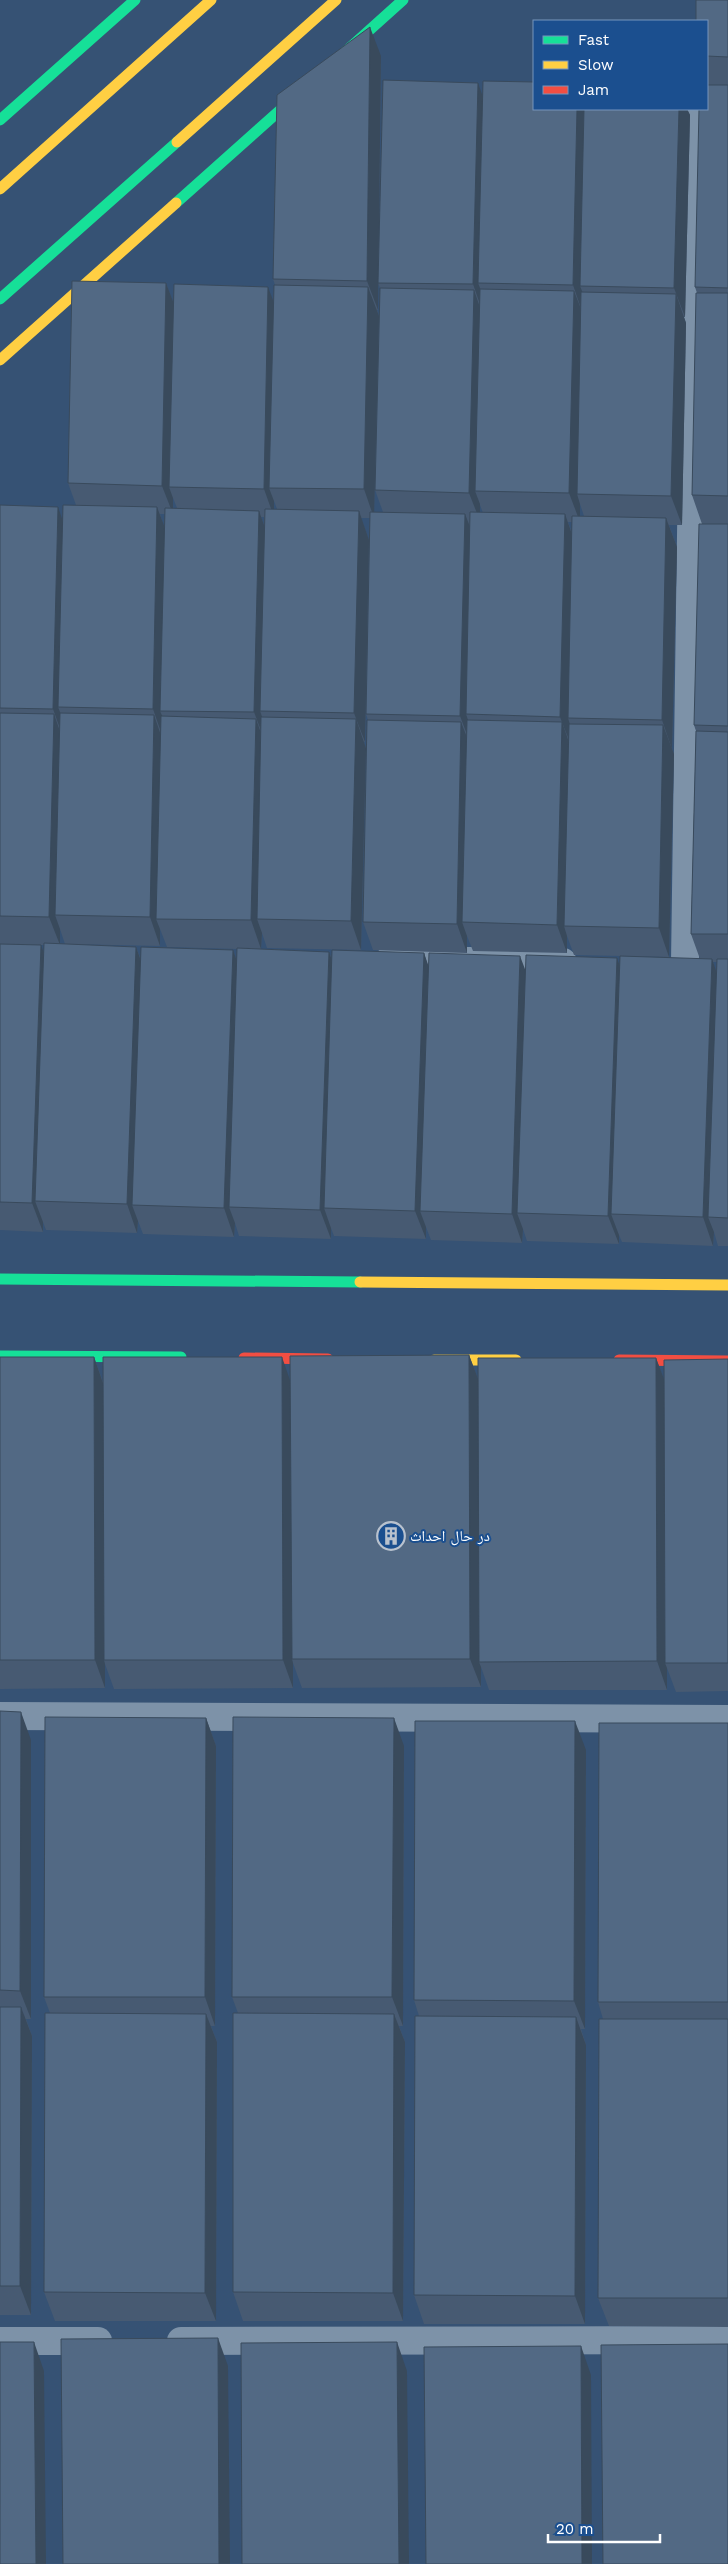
<svg xmlns="http://www.w3.org/2000/svg" width="728" height="2564" font-family="'Work Sans','Noto Naskh Arabic',sans-serif">
  <style>
    .lines { fill: none; stroke-linecap: round; stroke-linejoin: round }
    .street { stroke: #7d92a8; stroke-width: 28 }
    .fast { stroke: #16e098; stroke-width: 11 }
    .slow { stroke: #ffcf43; stroke-width: 11 }
    .jam { stroke: #f24e42; stroke-width: 11 }
    .wall { fill: #475a72; fill-rule: evenodd }
    .shaded-wall { fill: #394a5c }
    .building { fill: #526984; stroke: #394a5c }
    .labels { text-anchor: middle; dominant-baseline: central; stroke-width: 4; stroke-linejoin: round; paint-order: stroke }
    .poi-label { font-size: 15px; fill: #fff; stroke: #1b4f8f; text-anchor: start }
  </style>
  <rect width="100%" height="100%" fill="#365274"/>
  <g class="lines">
    <g class="street">
      <path d="M389 960 563 962"/>
      <path d="M685 963 697 109"/>
      <path d="M0 1716 728 1719"/>
      <path d="M0 2341H98"/>
      <path d="M181 2341 728 2340"/>
    </g>
    <g class="fast">
      <path d="M344 53 403 0"/>
      <path d="M0 120 135 0"/>
      <path d="M176 203 305 88"/>
      <path d="M0 299 177 142"/>
      <path d="M0 1279 360 1282"/>
      <path d="M0 1356 181 1357"/>
    </g>
    <g class="slow">
      <path d="M177 142 336 0"/>
      <path d="M0 189 211 0"/>
      <path d="M0 360 176 203"/>
      <path d="M360 1282 728 1285"/>
      <path d="M434 1360H516"/>
    </g>
    <g class="jam">
      <path d="M244 1358 328 1359"/>
      <path d="M619 1360 728 1361"/>
    </g>
  </g>
  <g class="wall">
    <path d="M728 0V85H707V21Z"/>
    <path d="M381 56 378 310H377L379 316 374 512H383L375 490 380 288 378 283 483 96 534 109H687L690 115 685 317H684L686 323 682 525H669L677 547 672 749 674 754 669 957 574 955 567 936V953L473 951 467 936V953L373 950 363 922 368 720 366 714 370 518H361L369 540 365 742H364L366 748 361 950 267 948 262 933 261 949 329 952 332 959 424 953 428 966 525 969 620 966 700 959 691 934 696 731 694 725 728 524V1246H718L714 1232 713 1246 622 1242 619 1235V1244L527 1241 523 1229 522 1243 431 1240 426 1227V1239L334 1236 331 1228V1239L239 1236 235 1223 234 1237 143 1234 138 1221 137 1233 46 1230 43 1222V1232L0 1230V505L62 520 76 505 68 483 166 283 173 302 273 300 275 285 273 279ZM173 498 177 508H173ZM274 501 277 509H274ZM580 504 584 516H580ZM480 505 483 513H480ZM160 514H165L164 527ZM261 517H264V525ZM568 522H572V533ZM60 929 65 944 160 946V929L167 947 237 949V962L233 950 141 960 136 947 60 944ZM17 945H44V953ZM713 962H717L716 972Z"/>
    <path d="M728 85V524H702L692 495 697 293 695 287Z"/>
    <path d="M469 1355 478 1379 656 1358 664 1380 728 1359V1691L676 1692 667 1668V1690H489L481 1667V1687L302 1688 293 1663V1688L114 1689 105 1664V1688L0 1689V1357H94L103 1382H291Z"/>
    <path d="M0 1711 31 1740V2019H26L32 2036 31 2315H0Z"/>
    <path d="M206 1718 216 1746 215 2026H211L217 2042 216 2321H55L44 2292 50 2013 44 1997Z"/>
    <path d="M728 1723V2327L609 2326 598 2298 603 2019 598 2002Z"/>
    <path d="M404 1746 403 2026H399L405 2042 403 2321H243L233 2292 238 2013 232 1997Z"/>
    <path d="M586 1750 585 2029H581L586 2045 585 2324H424L414 2295 419 2016 414 2000Z"/>
  </g>
  <g class="shaded-wall">
    <path d="M370 27 381 56 378 310 367 281Z"/>
    <path d="M478 83 488 111 478 283 484 298 483 313 473 284Z"/>
    <path d="M577 109H587L580 286 584 296 583 314 573 285Z"/>
    <path d="M679 109H687L690 115 685 317 674 288Z"/>
    <path d="M166 283 177 312 169 487 173 498V514L162 486Z"/>
    <path d="M268 287 279 316 269 488 274 501V517L264 489Z"/>
    <path d="M368 287 379 316 374 518 364 489Z"/>
    <path d="M474 290 484 319 475 491 480 504V521L469 493Z"/>
    <path d="M574 291 585 319 577 494 580 504V522L569 493Z"/>
    <path d="M676 294 686 323 682 525 671 496Z"/>
    <path d="M58 507 68 536 58 707 64 722 63 737 53 709Z"/>
    <path d="M157 507 168 536 160 711 164 720 163 738 153 709Z"/>
    <path d="M259 511 269 539 260 711 265 725V741L254 712Z"/>
    <path d="M359 511 369 540 365 742 354 713Z"/>
    <path d="M465 514 476 542 466 714 471 729V745L460 716Z"/>
    <path d="M565 514 575 543 568 718 571 728V745L560 717Z"/>
    <path d="M666 518 677 547 672 749 662 720Z"/>
    <path d="M54 714 64 743 55 915 60 929V945L49 917Z"/>
    <path d="M154 715 164 744 156 919 160 929V946L150 917Z"/>
    <path d="M256 719 266 747 257 919 262 933 261 949 251 920Z"/>
    <path d="M356 719 366 748 361 950 351 921Z"/>
    <path d="M461 722 472 750 462 922 467 936V953L457 924Z"/>
    <path d="M562 722 572 751 564 926 567 936V953L557 925Z"/>
    <path d="M663 725 674 754 669 957 659 928Z"/>
    <path d="M41 945 52 974 35 1201 43 1222V1232L32 1203Z"/>
    <path d="M136 947 146 975 132 1205 138 1221 137 1233 127 1204Z"/>
    <path d="M233 950 243 978 229 1207 235 1223 234 1237 224 1208Z"/>
    <path d="M329 952 339 980 324 1208 331 1228V1239L320 1210Z"/>
    <path d="M424 953 434 982 420 1211 426 1227V1239L415 1211Z"/>
    <path d="M520 956 531 985 517 1213 523 1229 522 1243 512 1214Z"/>
    <path d="M617 958 627 986 611 1214 619 1235V1244L608 1216Z"/>
    <path d="M712 959 722 988 708 1217 714 1232 713 1246 703 1217Z"/>
    <path d="M469 1355 480 1384 479 1662 481 1667V1687L470 1659Z"/>
    <path d="M94 1357 104 1386V1660L105 1664V1688L95 1660Z"/>
    <path d="M282 1357 292 1386V1659L293 1663V1688L283 1660Z"/>
    <path d="M656 1358 667 1387 665 1663 667 1668V1690L657 1661Z"/>
    <path d="M21 1712 31 1740V2019L20 1991Z"/>
    <path d="M206 1718 216 1746 215 2026 205 1997Z"/>
    <path d="M394 1718 404 1746 403 2026 392 1997Z"/>
    <path d="M575 1721 586 1750 585 2029 574 2001Z"/>
    <path d="M21 2007 32 2036 31 2315 20 2286Z"/>
    <path d="M206 2014 217 2042 216 2321 205 2293Z"/>
    <path d="M394 2014 405 2042 403 2321 393 2293Z"/>
    <path d="M576 2017 586 2045 585 2324 575 2296Z"/>
    <path d="M218 2338 228 2366 230 2564H219Z"/>
    <path d="M34 2342 44 2371 46 2564H36Z"/>
    <path d="M397 2342 407 2371 409 2564H399Z"/>
    <path d="M581 2346 591 2375 592 2564H582Z"/>
  </g>
  <g class="building">
    <path d="M696 0H728V57L707 56V21H696Z"/>
    <path d="M370 27 367 281 273 279 277 95Z"/>
    <path d="M383 80 478 83 473 284 378 283Z"/>
    <path d="M483 81 534 82V109H577L573 285 478 283Z"/>
    <path d="M707 85H728V288L695 287 699 109H707Z"/>
    <path d="M584 109H679L674 288 580 286Z"/>
    <path d="M72 281 166 283 162 486 68 483Z"/>
    <path d="M174 284 268 287 264 489 169 487Z"/>
    <path d="M274 285 368 287 364 489 269 488Z"/>
    <path d="M380 288 474 290 469 493 375 490Z"/>
    <path d="M480 289 574 291 569 493 475 491Z"/>
    <path d="M581 292 676 294 671 496 577 494Z"/>
    <path d="M696 293H728V496L692 495Z"/>
    <path d="M0 505 58 507 53 709 0 708Z"/>
    <path d="M63 505 157 507 153 709 58 707Z"/>
    <path d="M165 508 259 511 254 712 160 711Z"/>
    <path d="M265 509 359 511 354 713 260 711Z"/>
    <path d="M370 512 465 514 460 716 366 714Z"/>
    <path d="M470 512 565 514 560 717 466 714Z"/>
    <path d="M572 516 666 518 662 720 568 718Z"/>
    <path d="M699 524H728V726L694 725Z"/>
    <path d="M0 713 54 714 49 917 0 916Z"/>
    <path d="M60 713 154 715 150 917 55 915Z"/>
    <path d="M161 716 256 719 251 920 156 919Z"/>
    <path d="M261 717 356 719 351 921 257 919Z"/>
    <path d="M367 720 461 722 457 924 363 922Z"/>
    <path d="M467 720 562 722 557 925 462 922Z"/>
    <path d="M569 724 663 725 659 928 564 926Z"/>
    <path d="M696 731 728 732V934H691Z"/>
    <path d="M44 943 136 947 127 1204 35 1201Z"/>
    <path d="M0 944 41 945 32 1203 0 1202Z"/>
    <path d="M141 947 233 950 224 1208 132 1205Z"/>
    <path d="M237 948 329 952 320 1210 229 1207Z"/>
    <path d="M332 950 424 953 415 1211 324 1208Z"/>
    <path d="M429 953 520 956 512 1214 420 1211Z"/>
    <path d="M526 955 617 958 608 1216 517 1213Z"/>
    <path d="M620 956 712 959 703 1217 611 1214Z"/>
    <path d="M717 959H728V1218L708 1217Z"/>
    <path d="M469 1355 470 1659H292L290 1356Z"/>
    <path d="M0 1357H94L95 1660H0Z"/>
    <path d="M103 1357H282L283 1660H104Z"/>
    <path d="M478 1358H656L657 1661 479 1662Z"/>
    <path d="M728 1359V1663H665L664 1360Z"/>
    <path d="M0 1711 21 1712 20 1991 0 1990Z"/>
    <path d="M45 1717 206 1718 205 1997H44Z"/>
    <path d="M233 1717 394 1718 392 1997H232Z"/>
    <path d="M415 1721H575L574 2001 414 2000Z"/>
    <path d="M599 1723H728V2002H598Z"/>
    <path d="M0 2007H21L20 2286H0Z"/>
    <path d="M45 2013 206 2014 205 2293 44 2292Z"/>
    <path d="M233 2013 394 2014 393 2293 233 2292Z"/>
    <path d="M415 2016 576 2017 575 2296 414 2295Z"/>
    <path d="M599 2019H728V2298H598Z"/>
    <path d="M218 2338 219 2564H63L61 2339Z"/>
    <path d="M0 2342H34L36 2564H0Z"/>
    <path d="M397 2342 399 2564H242L241 2343Z"/>
    <path d="M728 2344V2564H603L601 2345Z"/>
    <path d="M581 2346 582 2564H426L424 2347Z"/>
  </g>
  <defs>
    <symbol id="building-ring" viewBox="-11 -11 22 22"><circle r="9.5" fill="#1b4f8f" stroke="#b9c2ce" stroke-width="1.5"/><path d="M-4-6H4V6H1V3H-1V6H-4ZM-2.5-4.3h1.7v1.8h-1.7ZM.8-4.3h1.7v1.8H.8ZM-2.5-1h1.7V.8h-1.7ZM.8-1h1.7V.8H.8Z" fill="#b9c2ce"/></symbol>
  </defs>
  <g fill-rule="evenodd">
    <use href="#building-ring" x="375" y="1520" width="32" height="32"/>
  </g>
  <g class="labels">
    <g class="poi-label">
      <text x="410" y="1536">در حال احداث</text>
    </g>
  </g>
  <rect x="533" y="20" width="175" height="90" fill="#1b4f8f" stroke="#7695bc"/>
  <rect x="543" y="36" width="25" height="8" fill="#16e098" stroke="#7695bc"/>
  <text x="578" y="45" font-size="15" fill="#ffffff">Fast</text>
  <rect x="543" y="61" width="25" height="8" fill="#ffcf43" stroke="#7695bc"/>
  <text x="578" y="70" font-size="15" fill="#ffffff">Slow</text>
  <rect x="543" y="86" width="25" height="8" fill="#f24e42" stroke="#7695bc"/>
  <text x="578" y="95" font-size="15" fill="#ffffff">Jam</text>
  <path d="M548 2534v8h112v-8" fill="none" stroke="#ffffff" stroke-width="2.5"/>
  <text x="556" y="2534" font-size="15" fill="#ffffff" stroke="#1b4f8f" stroke-width="4" paint-order="stroke">20 m</text>
</svg>
